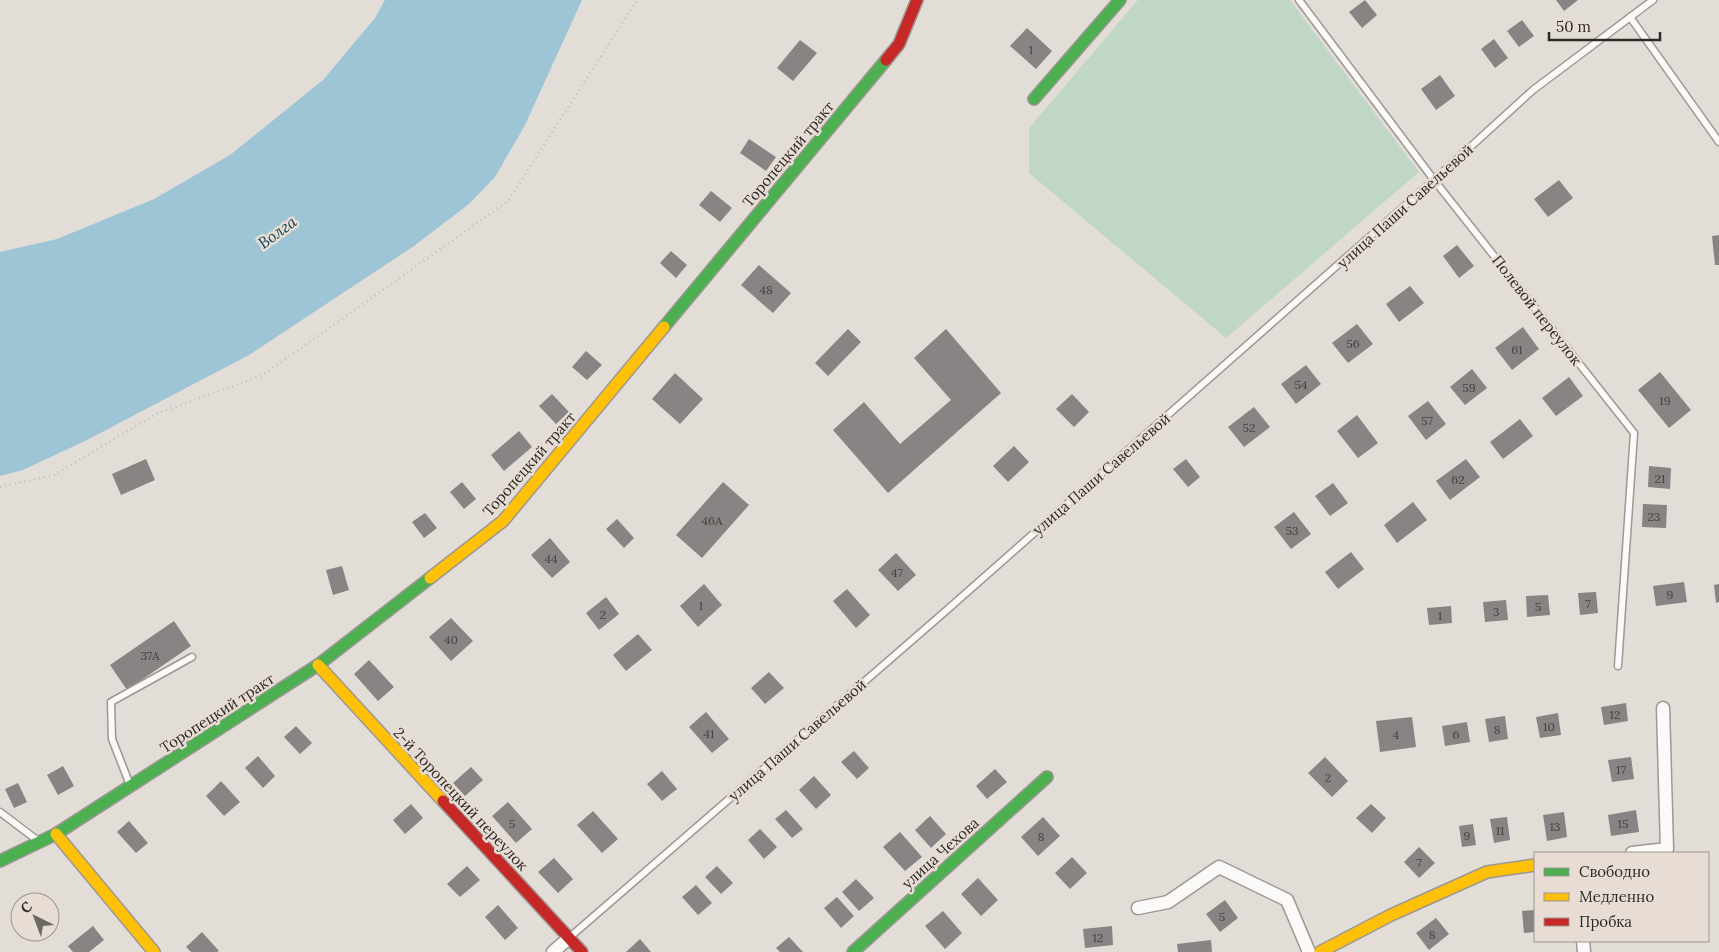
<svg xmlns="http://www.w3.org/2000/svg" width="1719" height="952" font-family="Lora,serif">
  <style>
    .green { fill: #c0d6c6 }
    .water { fill: #9ec5d6 }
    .building { fill: #878483 }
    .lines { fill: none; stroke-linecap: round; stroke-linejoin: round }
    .lane-casing { stroke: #9d9894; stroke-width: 9 }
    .street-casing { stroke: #9d9894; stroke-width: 15 }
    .fast-casing { stroke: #9d9894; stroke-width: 14 }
    .slow-casing { stroke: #9d9894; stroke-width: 14 }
    .jam-casing { stroke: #9d9894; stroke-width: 14 }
    .path { stroke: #bebdbc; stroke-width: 2.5; stroke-dasharray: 1 4; stroke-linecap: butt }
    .lane { stroke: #fbfaf9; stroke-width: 6 }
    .street { stroke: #fbfaf9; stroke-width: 12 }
    .fast { stroke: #4caf50; stroke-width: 11 }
    .slow { stroke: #ffc107; stroke-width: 11 }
    .jam { stroke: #c62828; stroke-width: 11 }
    .labels { text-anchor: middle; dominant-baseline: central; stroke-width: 5; stroke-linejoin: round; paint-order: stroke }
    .number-label { font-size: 12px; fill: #44403e }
    .street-label { font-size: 15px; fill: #2e2a27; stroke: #e7ddd4 }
    .water-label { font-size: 16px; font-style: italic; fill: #134557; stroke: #e7ddd4 }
  </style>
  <rect width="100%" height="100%" fill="#e3ddd8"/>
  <path class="green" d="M1138 0H1290L1419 172 1226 338 1029 173V128Z"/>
  <path class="water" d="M385 0H582L525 125 495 177 469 204 414 246 249 355 85 441 23 470 0 476V252L57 239 154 199 230 155 323 80 375 18Z"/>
  <g class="building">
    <path d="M1365 0 1377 15 1362 28 1349 12Z"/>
    <path d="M1556 0H1578L1564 11Z"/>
    <path d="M1522 20 1534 36 1519 47 1507 31Z"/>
    <path d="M1027 28 1052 51 1036 69 1010 46Z"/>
    <path d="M1494 39 1508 58 1495 68 1481 49Z"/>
    <path d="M800 40 817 53 793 81 777 68Z"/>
    <path d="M1440 75 1455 96 1436 110 1421 89Z"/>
    <path d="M749 139 776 157 766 171 740 153Z"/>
    <path d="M1559 180 1573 198 1548 217 1534 199Z"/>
    <path d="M711 191 732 208 720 222 699 205Z"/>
    <path d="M1719 235V265H1715L1712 236Z"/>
    <path d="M1457 245 1474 266 1459 278 1443 256Z"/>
    <path d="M671 251 687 265 676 278 660 263Z"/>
    <path d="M759 265 791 293 773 313 741 285Z"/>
    <path d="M1410 286 1424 303 1399 322 1386 304Z"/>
    <path d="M1357 324 1373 344 1348 363 1332 343Z"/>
    <path d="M1523 327 1539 349 1512 370 1495 348Z"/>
    <path d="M848 329 861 342 828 376 815 363Z"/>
    <path d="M946 329 1001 393 888 493 833 430 864 402 900 444 951 400 914 358Z"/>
    <path d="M586 351 602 365 587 380 572 367Z"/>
    <path d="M1306 365 1321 384 1296 404 1281 384Z"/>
    <path d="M1472 369 1487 388 1465 405 1450 387Z"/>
    <path d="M1660 372 1691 410 1669 428 1638 390Z"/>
    <path d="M675 373 703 399 680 424 652 399Z"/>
    <path d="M1569 377 1583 396 1556 416 1542 398Z"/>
    <path d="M552 394 569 412 556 424 539 406Z"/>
    <path d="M1072 394 1089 412 1074 427 1056 409Z"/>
    <path d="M1428 401 1446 424 1426 440 1408 416Z"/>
    <path d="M1254 407 1270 427 1244 447 1228 427Z"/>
    <path d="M1357 415 1378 443 1358 458 1337 431Z"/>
    <path d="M1520 419 1533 436 1503 459 1490 442Z"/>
    <path d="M519 431 532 447 504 471 491 455Z"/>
    <path d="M1014 446 1029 462 1008 482 993 466Z"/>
    <path d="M146 459 155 480 121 495 112 474Z"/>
    <path d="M1186 459 1200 477 1188 487 1173 469Z"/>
    <path d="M1466 459 1480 477 1450 500 1436 481Z"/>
    <path d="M1649 466 1671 468 1670 489 1648 487Z"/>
    <path d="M462 482 476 499 464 509 450 492Z"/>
    <path d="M723 482 749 505 702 558 676 535Z"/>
    <path d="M1333 483 1348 503 1330 516 1315 496Z"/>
    <path d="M1413 502 1427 520 1397 543 1384 525Z"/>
    <path d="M1643 504 1667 505 1666 528 1642 527Z"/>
    <path d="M1294 512 1311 534 1291 549 1274 527Z"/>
    <path d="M425 513 437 528 424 538 412 522Z"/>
    <path d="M617 519 634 538 624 548 606 529Z"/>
    <path d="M550 538 570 562 552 578 531 555Z"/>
    <path d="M1351 552 1364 569 1338 589 1325 572Z"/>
    <path d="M896 553 916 575 898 591 878 570Z"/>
    <path d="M342 566 349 590 333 595 326 570Z"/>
    <path d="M1684 582 1687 602 1656 606 1653 586Z"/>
    <path d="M704 584 722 605 698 627 680 606Z"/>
    <path d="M1719 584V602L1716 603 1714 585Z"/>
    <path d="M847 589 870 615 856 628 833 601Z"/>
    <path d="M1596 592 1598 613 1580 615 1578 593Z"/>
    <path d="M1548 595 1550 615 1527 617 1526 596Z"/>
    <path d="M606 597 619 614 599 630 586 613Z"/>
    <path d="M1506 600 1508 620 1485 622 1483 602Z"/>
    <path d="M1451 606 1452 623 1429 625 1427 608Z"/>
    <path d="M451 618 473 641 451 661 429 637Z"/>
    <path d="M174 621 191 646 127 690 110 665Z"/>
    <path d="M638 634 652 650 626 671 613 655Z"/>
    <path d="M369 660 394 687 378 701 354 674Z"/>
    <path d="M769 672 784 688 765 704 751 688Z"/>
    <path d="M1626 703 1628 721 1604 725 1601 707Z"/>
    <path d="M706 712 729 739 712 753 689 727Z"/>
    <path d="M1558 713 1561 735 1540 738 1536 717Z"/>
    <path d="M1505 716 1508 739 1489 742 1485 719Z"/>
    <path d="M1412 717 1416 747 1380 752 1376 721Z"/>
    <path d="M1467 722 1470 742 1445 746 1442 726Z"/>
    <path d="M296 726 312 743 300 754 284 737Z"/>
    <path d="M854 751 869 768 857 779 841 762Z"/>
    <path d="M258 756 275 776 263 788 245 768Z"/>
    <path d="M1325 757 1348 781 1332 797 1308 773Z"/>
    <path d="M1631 757 1634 779 1612 782 1608 760Z"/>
    <path d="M63 766 74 786 58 795 47 775Z"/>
    <path d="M471 767 483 780 465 796 453 783Z"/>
    <path d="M995 769 1007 782 987 799 976 786Z"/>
    <path d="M662 771 677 789 662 801 647 784Z"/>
    <path d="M814 776 831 795 816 809 799 790Z"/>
    <path d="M221 781 240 802 224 816 206 796Z"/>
    <path d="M18 783 27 802 14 808 5 789Z"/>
    <path d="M508 802 532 829 516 843 492 816Z"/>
    <path d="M411 804 423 818 405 834 393 820Z"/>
    <path d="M1371 804 1386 818 1372 833 1356 818Z"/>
    <path d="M786 810 803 829 792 838 775 819Z"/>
    <path d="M1636 810 1639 832 1611 836 1608 815Z"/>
    <path d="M593 811 618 839 602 853 577 825Z"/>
    <path d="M1564 812 1567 837 1547 841 1543 815Z"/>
    <path d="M930 816 946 834 931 848 915 830Z"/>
    <path d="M1043 817 1060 836 1038 856 1021 837Z"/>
    <path d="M1507 817 1510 840 1494 843 1490 819Z"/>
    <path d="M129 821 148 843 136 853 117 832Z"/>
    <path d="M1473 824 1476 845 1462 847 1459 826Z"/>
    <path d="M760 829 777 847 764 859 748 840Z"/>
    <path d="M900 832 922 857 905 871 883 847Z"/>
    <path d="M1419 847 1435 863 1419 878 1404 862Z"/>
    <path d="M1072 857 1087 873 1070 889 1055 873Z"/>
    <path d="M554 858 573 879 558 893 538 872Z"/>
    <path d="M467 866 480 880 460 897 447 884Z"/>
    <path d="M717 866 733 883 721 894 705 877Z"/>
    <path d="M978 878 998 900 981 916 961 894Z"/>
    <path d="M856 879 874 898 859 911 842 892Z"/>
    <path d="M696 885 712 903 698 915 682 897Z"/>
    <path d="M837 897 854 916 841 928 824 908Z"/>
    <path d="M1225 900 1238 918 1220 932 1206 914Z"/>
    <path d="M498 905 518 928 505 940 485 917Z"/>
    <path d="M1535 910V932L1524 933 1522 911Z"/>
    <path d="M943 911 962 933 945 949 925 926Z"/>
    <path d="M1436 918 1449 934 1429 950 1416 933Z"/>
    <path d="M93 926 104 940 89 952H73L68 946Z"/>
    <path d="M1112 926 1113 945 1085 948 1083 929Z"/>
    <path d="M202 932 219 951 217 952H191L186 947Z"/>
    <path d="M789 937 803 952H780L776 948Z"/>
    <path d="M640 939 651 952H626Z"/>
    <path d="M1211 940 1212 952H1178L1177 944Z"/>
  </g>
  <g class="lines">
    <defs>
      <g id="lane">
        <path d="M1299 0 1434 180 1634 433 1618 666"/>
        <path d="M1630 17 1719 142"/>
        <path d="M130 785 112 739 111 702 192 657"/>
        <path d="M0 812 37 840"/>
        <path d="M570 937 940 616 1434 180 1533 90 1653 0"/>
      </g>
      <g id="street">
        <path d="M1632 853 1667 849 1663 708"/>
        <path d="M1138 908 1168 902 1219 867 1287 900 1309 952"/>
        <path d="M1583 941 1584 952"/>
        <path d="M553 952 569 938"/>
      </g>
      <g id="fast">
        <path d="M1034 99 1120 0"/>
        <path d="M664 327 886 60"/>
        <path d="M0 861 56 834 318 665 430 578"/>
        <path d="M853 952 1047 777"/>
      </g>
      <g id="slow">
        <path d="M430 578 503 521 664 327"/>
        <path d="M318 665 443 801"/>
        <path d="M56 834 154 952"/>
        <path d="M1320 952 1391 915 1487 872 1535 865"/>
      </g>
      <g id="jam">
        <path d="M886 60 899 44 917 0"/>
        <path d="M443 801 582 952"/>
      </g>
    </defs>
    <use href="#lane" class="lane-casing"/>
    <use href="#street" class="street-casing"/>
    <use href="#fast" class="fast-casing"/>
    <use href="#slow" class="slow-casing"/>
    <use href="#jam" class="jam-casing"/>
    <path class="path" d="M0 487 54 475 156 414 263 375 508 201 637 0"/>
    <use href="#lane" class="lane"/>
    <use href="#street" class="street"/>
    <use href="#fast" class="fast"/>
    <use href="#slow" class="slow"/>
    <use href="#jam" class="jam"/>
  </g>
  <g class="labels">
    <g class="number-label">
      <text x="1031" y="49">1</text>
      <text x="766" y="289">48</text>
      <text x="1353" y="343">56</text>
      <text x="1517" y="349">61</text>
      <text x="1301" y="384">54</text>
      <text x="1469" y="387">59</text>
      <text x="1665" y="400">19</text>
      <text x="1427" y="420">57</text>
      <text x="1249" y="427">52</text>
      <text x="1660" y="478">21</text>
      <text x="1458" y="479">62</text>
      <text x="1654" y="516">23</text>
      <text x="712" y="520">46А</text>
      <text x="1292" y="530">53</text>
      <text x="551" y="558">44</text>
      <text x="897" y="572">47</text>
      <text x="1670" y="594">9</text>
      <text x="1588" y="603">7</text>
      <text x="701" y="605">1</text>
      <text x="1538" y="606">5</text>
      <text x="1496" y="611">3</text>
      <text x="603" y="614">2</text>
      <text x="1440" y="615">1</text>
      <text x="451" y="639">40</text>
      <text x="150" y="655">37А</text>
      <text x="1615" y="714">12</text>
      <text x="1549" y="726">10</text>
      <text x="1497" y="729">8</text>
      <text x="709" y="733">41</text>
      <text x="1396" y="734">4</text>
      <text x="1456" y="734">6</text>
      <text x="1621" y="769">17</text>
      <text x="1328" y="777">2</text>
      <text x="512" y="823">5</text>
      <text x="1623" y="823">15</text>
      <text x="1555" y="826">13</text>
      <text x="1500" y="830">11</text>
      <text x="1467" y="835">9</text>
      <text x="1041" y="836">8</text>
      <text x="1419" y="862">7</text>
      <text x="1222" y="916">5</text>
      <text x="1432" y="934">8</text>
      <text x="1098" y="937">12</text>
    </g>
    <g class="street-label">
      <text transform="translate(788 154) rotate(-50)">Торопецкий тракт</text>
      <text transform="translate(1405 206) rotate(-42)">улица Паши Савельевой</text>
      <text transform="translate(1537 310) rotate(52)">Полевой переулок</text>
      <text transform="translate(529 464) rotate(-49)">Торопецкий тракт</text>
      <text transform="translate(1101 474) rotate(-41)">улица Паши Савельевой</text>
      <text transform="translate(217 713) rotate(-33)">Торопецкий тракт</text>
      <text transform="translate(797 740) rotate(-41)">улица Паши Савельевой</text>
      <text transform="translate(461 799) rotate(47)">2-й Торопецкий переулок</text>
      <text transform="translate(940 853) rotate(-42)">улица Чехова</text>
    </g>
    <g class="water-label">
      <text transform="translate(277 232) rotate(-36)">Волга</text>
    </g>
  </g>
  <rect x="1534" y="852" width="175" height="90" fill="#e7ddd4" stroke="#9d958f"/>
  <rect x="1544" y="868" width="25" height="8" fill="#4caf50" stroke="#9d958f"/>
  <text x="1579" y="877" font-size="15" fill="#2e2a27">Свободно</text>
  <rect x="1544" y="893" width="25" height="8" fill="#ffc107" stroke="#9d958f"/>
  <text x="1579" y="902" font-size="15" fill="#2e2a27">Медленно</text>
  <rect x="1544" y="918" width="25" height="8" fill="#c62828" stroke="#9d958f"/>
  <text x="1579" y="927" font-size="15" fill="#2e2a27">Пробка</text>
  <g transform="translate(35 917) rotate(318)"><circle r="24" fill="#e7ddd4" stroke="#9d958f"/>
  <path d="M0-4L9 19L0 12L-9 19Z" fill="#6d6965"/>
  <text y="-8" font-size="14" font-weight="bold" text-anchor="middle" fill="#2e2a27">С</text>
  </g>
  <path d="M1549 32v8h111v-8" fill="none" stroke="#2e2a27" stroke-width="2.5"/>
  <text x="1556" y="32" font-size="15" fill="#2e2a27" stroke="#e7ddd4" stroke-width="4" paint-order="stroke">50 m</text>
</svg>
